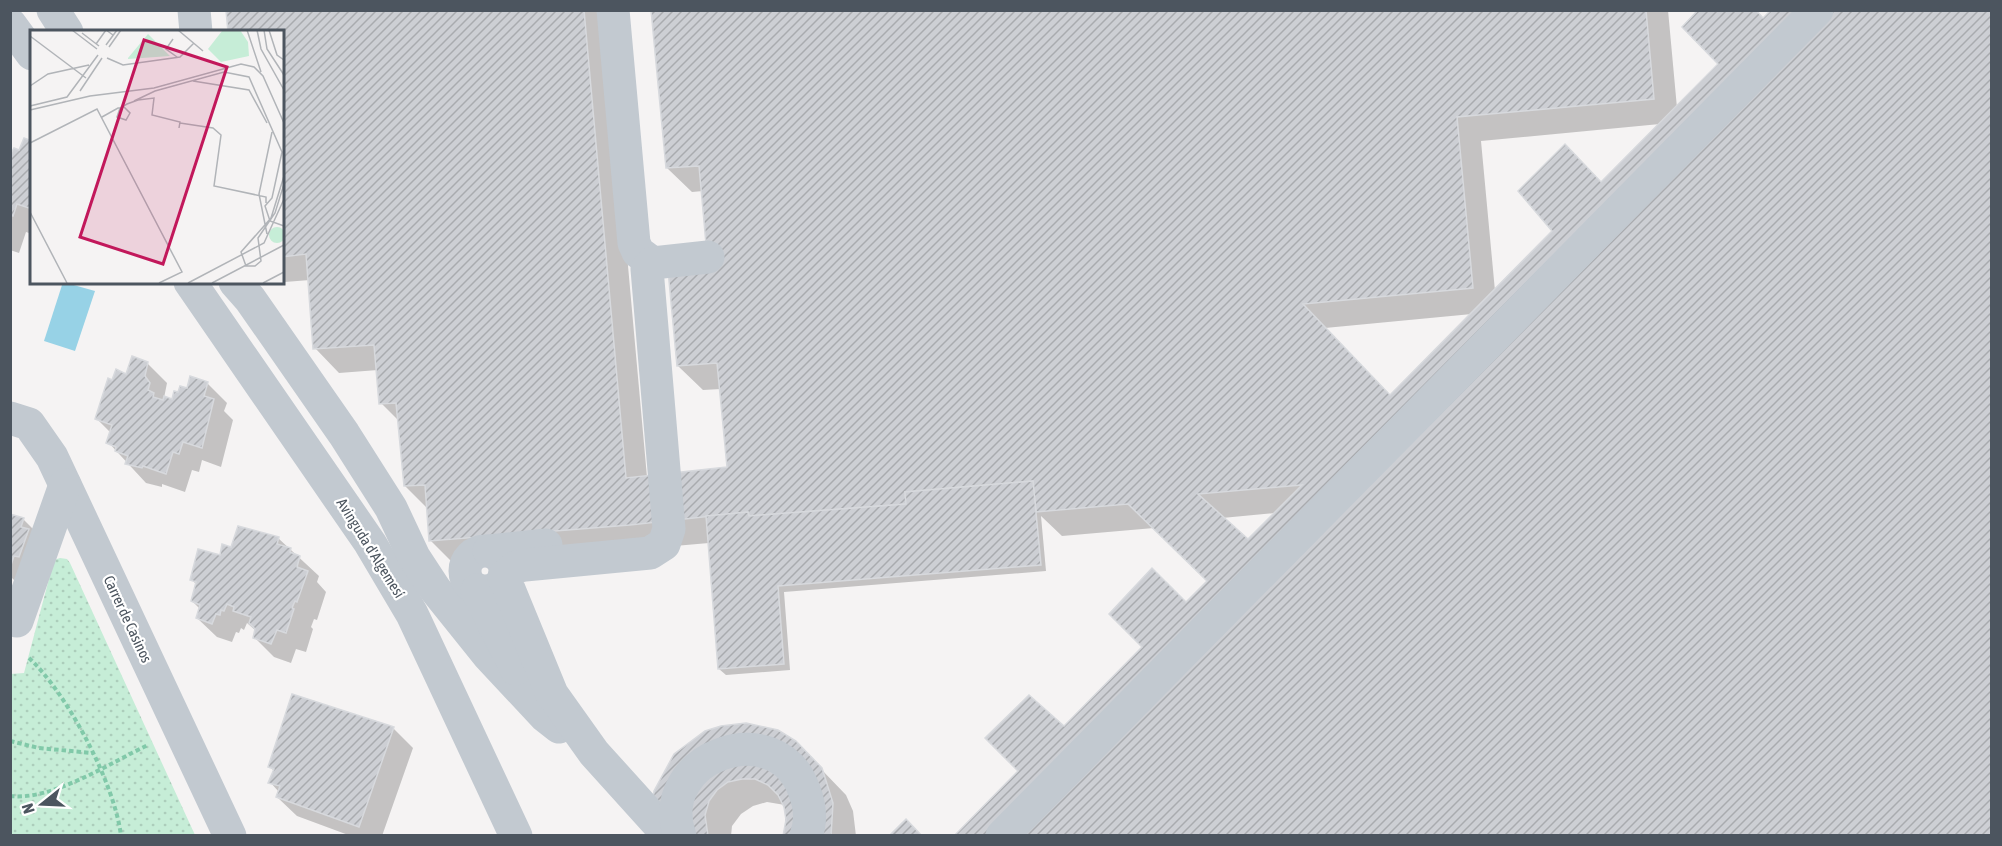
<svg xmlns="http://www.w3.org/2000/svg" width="2002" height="846" font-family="'Asap Condensed',sans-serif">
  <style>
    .park { fill: url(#park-dots) }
    .water { fill: #97d2e6 }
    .shadow { fill: #0003; fill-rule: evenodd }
    .building { fill: url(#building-hatch); stroke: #d7d9dd; stroke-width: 1.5; fill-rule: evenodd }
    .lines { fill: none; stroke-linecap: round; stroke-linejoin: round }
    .path { stroke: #81c9a9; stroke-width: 4; stroke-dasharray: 4.5 3; stroke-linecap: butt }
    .minor { stroke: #c2c9d0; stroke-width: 33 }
    .labels { text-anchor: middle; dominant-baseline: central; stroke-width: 4.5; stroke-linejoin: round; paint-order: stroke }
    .street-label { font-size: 15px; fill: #4c555f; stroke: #fff }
    .inset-road { fill: none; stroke: #b1b4b8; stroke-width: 1.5 }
    .view { fill: #c2185b; fill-opacity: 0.15; stroke: #c2185b; stroke-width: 3 }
    .inset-edge { fill: none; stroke: #4c555f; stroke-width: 3 }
  </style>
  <defs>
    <pattern id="park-dots" width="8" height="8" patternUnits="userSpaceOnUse" patternTransform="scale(1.5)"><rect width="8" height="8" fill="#c6edd7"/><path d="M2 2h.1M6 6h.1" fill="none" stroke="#accdbb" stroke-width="1.8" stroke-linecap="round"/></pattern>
    <pattern id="building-hatch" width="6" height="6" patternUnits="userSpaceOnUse" patternTransform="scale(1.5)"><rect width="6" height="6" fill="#cdcfd4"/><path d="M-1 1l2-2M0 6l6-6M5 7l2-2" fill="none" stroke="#a9abaf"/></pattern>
  </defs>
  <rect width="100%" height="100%" fill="#f5f3f3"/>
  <path class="park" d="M60 558 67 559 70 563 195 835H11L10 674 24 673 54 560Z"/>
  <path class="water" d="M63 282 95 291 75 351 44 341Z"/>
  <g class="shadow">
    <path d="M228 10H605L647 477 728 468 721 389 703 390 678 366 710 267 703 191 692 192 667 168 654 10H1668L1677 108 1763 20 1064 728 1209 582 1154 528 1062 536 1041 516 1046 571 784 592 790 670 726 675 719 669 709 543 455 565 430 540 428 509 405 486 400 422 381 403 378 370 339 373 315 348 310 280 272 283 270 282H282V32ZM1660 124 1602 184 1495 291 1481 141ZM1472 314 1391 396 1325 328ZM1276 513 1248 541 1222 518Z"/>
    <path d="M32 142V234L26 232 19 253 10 250V157Z"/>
    <path d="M147 363 167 383 164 398 173 400 188 390 207 383 227 403 224 411 233 420 221 467 202 460 199 472 192 470 185 492 162 484V487L146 483 108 442 111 433 96 418 113 382Z"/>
    <path d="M10 515 24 520 43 539 18 584 10 576Z"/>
    <path d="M278 538 319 576 317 582 326 592 317 620 314 619 311 627 313 629 306 652 296 649 291 663 274 657 254 637 256 631 247 623 244 630 241 628 239 633 236 632 232 642 217 637 197 618 200 609 192 601 197 585 192 580 221 557 232 549Z"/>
    <path d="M760 726 795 742 846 795 853 811 856 836H785V805L767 802 753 806 741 814 732 826 731 836H657L721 727Z"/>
    <path d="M393 728 413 748 382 836H351L297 816 277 797 279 792 270 782 274 771 270 767Z"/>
  </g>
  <g class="building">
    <path d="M226 10H584L626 478 727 467 717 363 677 366 668 270 708 266 699 166 666 168 651 10H1646L1654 99 1457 117 1473 288 1303 304 1390 395 1552 231 1518 191 1565 144 1601 182 1718 64 1682 27 1698 10H1756L1763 18 1771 10H1992V836H954L1018 771 985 738 1029 695 1064 726 1142 647 1109 614 1152 568 1186 602 1207 581 1128 504 1036 512 1033 481 905 492 906 504 749 516 748 512 630 525 429 541 425 485 404 486 396 403 379 404 374 345 313 349 306 254 282 257V32H228ZM1302 485 1248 539 1198 494Z"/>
    <path d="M24 138 32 141V209L17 204 13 216 10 215V155L14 148 19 150Z"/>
    <path d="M132 356 148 362 145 376 150 383 148 390 154 393 153 397 163 400 164 396 172 399 174 391 178 392 180 386 187 388 190 376 208 382 204 396 214 399 202 448 183 442 179 454 173 452 166 474 143 466 142 468 125 464 128 456 115 451 116 447 106 443 112 425 95 419 108 378 112 380 116 369 126 374Z"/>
    <path d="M1033 481 1041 565 778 586 784 664 718 669 706 516 748 512 749 516 906 504 905 492Z"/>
    <path d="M10 514 24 518 21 527 29 529 19 557 14 556 10 568Z"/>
    <path d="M238 526 279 537 277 544 291 548 290 552 300 556 297 567 308 571 297 602 295 601 292 608 294 609 286 633 277 630 271 644 253 638 255 629 249 623 251 617 233 611 234 607 227 604 224 611 221 610 220 615 216 614 212 624 196 618 200 605 191 601 196 582 190 580 198 549 220 555 222 544 231 547Z"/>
    <path d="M292 694 394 727 359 827 276 797 280 786 268 783 274 769 268 767Z"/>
    <path d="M746 723 778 730 796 741 822 768 833 803 831 836H783L786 820 784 807 778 795 768 785 755 779H742L728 782 717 790 709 801 705 815 708 836H655L652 810 654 791 674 754 705 731 721 726Z"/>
    <path d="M906 819 922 836H889Z"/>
  </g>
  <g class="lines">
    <g class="path">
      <path d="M29 658C67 693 115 784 121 836"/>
      <path d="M10 741 39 748 92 753"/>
      <path d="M10 796C52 801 110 763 148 745"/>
    </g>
    <g class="minor">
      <path d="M53 10 67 32"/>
      <path d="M194 10 196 32"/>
      <path d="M613 10 634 243 638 252 653 263"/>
      <path d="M10 24 32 54"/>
      <path d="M190 282 370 543 412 614 516 836"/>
      <path d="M235 282 250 299 344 434 391 508 414 557 435 589 488 655 545 716 559 727"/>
      <path d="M10 418 29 424 52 457 230 836"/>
      <circle cx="485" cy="571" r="20"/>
      <path d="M489 551 546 545"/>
      <path d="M477 590 516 669"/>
      <path d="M10 618 17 621 65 485"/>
      <path d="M669 836 594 753 552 694 504 577 516 567 525 565 650 553 664 544 669 529 647 269 653 263 708 257"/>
      <path d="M680 836C652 757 776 712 804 790 810 805 812 820 806 836"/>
      <path d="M1002 836 1817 10"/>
    </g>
  </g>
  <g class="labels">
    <g class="street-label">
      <text transform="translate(371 548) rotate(58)">Avinguda d'Algemesí</text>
      <text transform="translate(128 619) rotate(65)">Carrer de Casinos</text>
    </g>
  </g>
  <g transform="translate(30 30)">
    <rect width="254" height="254" fill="#f5f3f3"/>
    <path d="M210 0 218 12 219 26 191 32 178 19 192 1ZM118 4 140 26 98 29V28ZM239 205a8 8 0 1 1 16 0a8 8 0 1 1-16 0Z" fill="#c6edd7"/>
    <path class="inset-road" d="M42 0 67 19M148 0 173 21M217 0 231 42M227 0 231 19 254 60M234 0 237 19 254 45M239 0 247 25 254 30M52 3 69 16M0 6 56 48M143 9 136 19 147 27M66 14 76 0 83 5M76 15 87 0M79 17 91 0M77 28 93 35 150 27 164 13M163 51 219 60 237 93M0 56 18 44 59 35M50 61 72 28M104 71 125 61 194 42 219 47 252 122 242 168 235 176 240 191 254 196M0 76 37 67 68 25M0 80 60 66 124 58 211 34 224 37 233 46 254 93M72 87 88 78H90L92 77H94L100 83 96 90 87 87 90 78 97 74 108 70 124 68 122 85 150 92 149 98M150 93 183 98 191 105 184 156 236 167V173M0 113 67 79 152 242 129 253M254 146 241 188 211 222 216 236H225L231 231 228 208 245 183 254 154M0 182 37 253M237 204 229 164 242 102M158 253 234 213 254 169M182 253 254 215M233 253 254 242"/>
    <path class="view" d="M114 10 197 37 133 234 50 207Z"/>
    <rect width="254" height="254" class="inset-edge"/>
  </g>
  <rect width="2002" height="846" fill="none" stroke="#4c555f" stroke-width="24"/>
  <g transform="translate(42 804) rotate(252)" stroke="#ffffff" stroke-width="4.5" paint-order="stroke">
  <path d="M0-4.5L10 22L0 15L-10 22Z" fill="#4c555f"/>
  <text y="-9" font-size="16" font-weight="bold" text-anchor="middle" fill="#4c555f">N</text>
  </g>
</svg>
